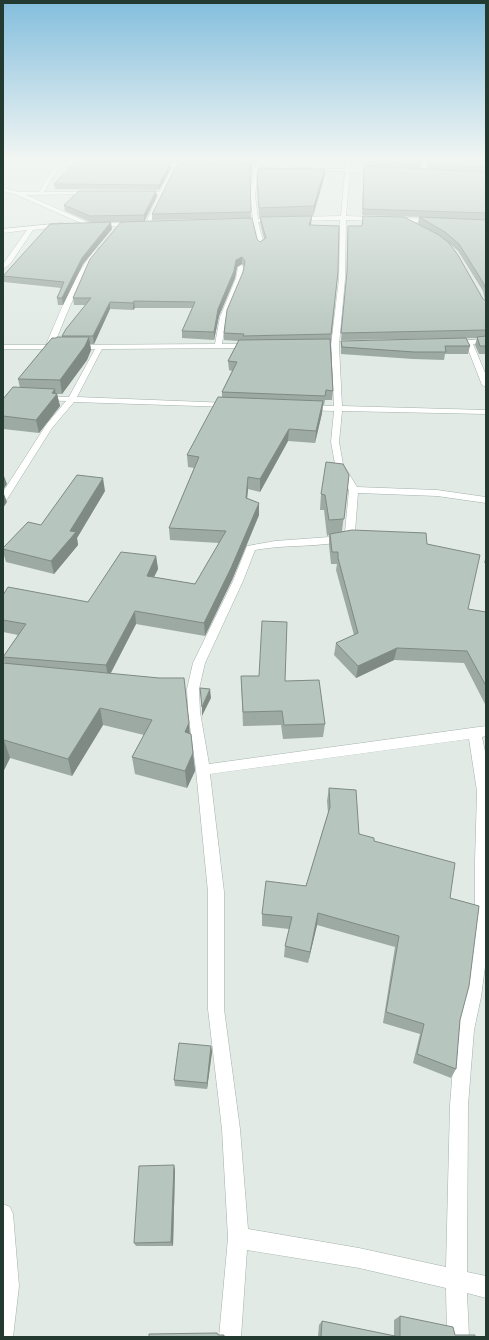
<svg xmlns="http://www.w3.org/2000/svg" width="489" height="1340" font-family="'DM Sans',sans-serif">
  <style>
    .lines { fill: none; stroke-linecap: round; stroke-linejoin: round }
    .minor-casing { stroke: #a4b2ab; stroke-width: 1 }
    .minor { fill: #fff; fill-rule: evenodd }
    .wall { fill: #9da9a3; fill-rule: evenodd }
    .shaded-wall { fill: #7f8a84 }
    .building { fill: #b6c5bd; stroke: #7f8a84 }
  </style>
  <rect width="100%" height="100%" fill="#e1eae5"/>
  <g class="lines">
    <defs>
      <g id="minor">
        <path d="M346 158H350V169L380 170 382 171 380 172H350L346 216 435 219 438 221 435 223 346 220 345 279 339 345 342 406 486 410V414L342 411 339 442 343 464 357 487 437 490 486 497V503L437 496 358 493 355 532 350 540C319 548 286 544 255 550L243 581 205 663 199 689 200 712 209 764 486 726V736L482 737 486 756V959L481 997 474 1030 468 1105 467 1272 486 1276V1298L467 1293 469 1337H447L446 1288 359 1268 247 1250 241 1337H219L228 1238 222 1129 208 1009V892L196 770 188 712 187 689 193 663 233 581 247 546 275 541 343 536 345 532 349 490 335 464 331 442 334 411 307 410 303 408 307 406H334L331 345 339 279 340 220 296 221 293 219 296 217 341 216 345 171 259 169 255 195 258 219 275 218 278 220 275 222H258L264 245 261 247 258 245 253 222 238 223 235 221 238 219H253L250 195 254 169 234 167 236 166 345 169ZM469 739 477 791 475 861V919L465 997 456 1030 450 1105 446 1267 359 1248 248 1229 240 1129 224 1009V892L210 774Z"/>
        <path d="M422 158H426V172L424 173 422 172Z"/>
        <path d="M3 161 92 163 90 165H60L44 192H92L94 194 26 195 92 224V226H88L17 195 3 191V188L19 192H39L56 165 3 163Z"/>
        <path d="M180 161 184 162 182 164 196 166 194 167H180L174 173 150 224 145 225 159 194H140L138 193 140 192H160L170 172 175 167 156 166 154 164H177Z"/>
        <path d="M63 223 66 225 65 226 33 230 10 264 3 269V264L27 230 3 233V229Z"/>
        <path d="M96 223H135L138 225 135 227 94 226 93 225Z"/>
        <path d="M99 248 102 250C79 280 68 311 54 345L215 344 220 317 236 278 238 267 241 265 244 267 242 278 226 317 222 344H251L255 346 251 348 102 349 77 397 229 403 233 405 229 407 74 402 52 428 6 501 3 502V492L46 425 66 401 43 400 39 398 43 396 69 397 95 349H3V345H46C55 324 81 257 99 248Z"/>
        <path d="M486 339V343L473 344 486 375V387L482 385 466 344 453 345 449 343 453 341Z"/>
        <path d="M3 1204 10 1207 13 1214 19 1286 13 1337H3Z"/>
      </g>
    </defs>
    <use href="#minor" class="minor-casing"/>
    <use href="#minor" class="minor"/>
  </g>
  <g class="wall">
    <path d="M52 158H261L256 164H252V169L251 171 250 184 251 218 257 239 260 242 264 239 260 223V217H259L257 185V176L325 169 324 178 313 216 262 217 312 216 311 225 338 272 331 342 333 391 332 400H325L324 405H323L322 413 315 443 288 441 260 492 248 489 247 498 259 503V515L232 580 205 636 136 624 111 673 189 723 190 734 193 753 195 771 187 788 135 774 132 757 144 735 103 725 72 776 10 758 3 772V663L5 664 3 657 18 635 3 632V595L88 602 156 556 158 569 154 577 195 584 219 543 170 540 169 528 194 468 188 467 187 455 222 397V392L232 371 229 370 228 361 239 341 224 340V333L243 272 244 266 242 264 237 267 235 278 219 316 214 340 182 338V331L192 308H135L133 310 110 309 94 344H90L91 350 87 360 62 394H57L60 406 39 433 3 429V399L20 388 18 379 56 338 62 337V336L86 305H74L73 298 143 222H90L65 211 64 205 157 196 144 222 247 218 152 220V214L240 164 185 163 183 160 177 162 84 161 83 159Z"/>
    <path d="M364 158H421V169H428V158H486V354H479L475 345 477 338 341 340 347 278 348 226H362L363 216 431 231 418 224 419 217 362 215ZM449 243 458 251 483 291 485 301 483 299Z"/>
    <path d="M171 163V168L159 190 55 189 54 184Z"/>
    <path d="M112 229 83 264 63 305H58L57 298 61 288 4 282 3 276Z"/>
    <path d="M341 341 470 346 468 354H445L444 360 413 359 341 354Z"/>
    <path d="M349 475 342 531 427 544 468 609 486 612V706L464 663 394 660 356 678 334 655 336 643 354 635 336 570 337 564H331L329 545V535L327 536 324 510H320L321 494Z"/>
    <path d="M105 491 77 538 78 545 54 574 6 562 3 552V548L41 525Z"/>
    <path d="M486 555V563H484Z"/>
    <path d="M241 676 285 681 325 724 323 737 283 739 281 725 243 726Z"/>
    <path d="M329 788 359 834 374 841 450 898 460 1020 456 1069 451 1078 413 1063 420 1034 383 1023 395 947 317 925 308 963 284 957 285 946 289 929 262 926V914L306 886 328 813 327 801Z"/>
    <path d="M211 1046 212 1052 207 1089 175 1086 174 1080Z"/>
    <path d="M174 1165 175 1170 173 1246H136L134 1243Z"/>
    <path d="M400 1316 455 1335 475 1337H318L319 1325 322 1321 394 1336V1320Z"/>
  </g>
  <g class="shaded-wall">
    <path d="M176 158H183V160L177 162Z"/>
    <path d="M257 158H261L256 164Z"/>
    <path d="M171 163V168L159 190V185Z"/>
    <path d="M252 164V169L251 171V176L250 185 248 171Z"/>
    <path d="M325 169 324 178 313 216 314 206Z"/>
    <path d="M156 191 157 196 144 222V215Z"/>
    <path d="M312 216 311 222 309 231V225Z"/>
    <path d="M111 222 112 229 83 264 63 305 62 298 82 258Z"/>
    <path d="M242 257V264L237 267 235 278 219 316 214 340V332L218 309 236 260Z"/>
    <path d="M134 301 135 308 133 310V303Z"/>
    <path d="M110 302V309L94 344 93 336Z"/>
    <path d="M89 337 91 350 87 360 62 394 60 380Z"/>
    <path d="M55 389 56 396 57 394 60 406 39 433 36 420Z"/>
    <path d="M323 401 322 413 315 443 316 431Z"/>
    <path d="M289 429 288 441 260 492V479Z"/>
    <path d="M4 476 7 484 3 490V478Z"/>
    <path d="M248 477V489L246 510V498Z"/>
    <path d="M103 478 105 491 77 538 78 545 54 574 51 561 70 531Z"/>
    <path d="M4 494 7 502 3 508V496Z"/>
    <path d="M259 503V515L232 580 205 636 204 623Z"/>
    <path d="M156 556 158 569 148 589 147 576Z"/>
    <path d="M135 611 136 624 108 678 106 665Z"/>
    <path d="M397 648 394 660 356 678 358 666Z"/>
    <path d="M210 689 211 698 202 716V707Z"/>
    <path d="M100 708 103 725 72 776 68 759Z"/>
    <path d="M189 723 190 741 185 732Z"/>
    <path d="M4 740 10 758 3 772V743Z"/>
    <path d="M193 753 195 771 187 788 185 771Z"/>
    <path d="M318 913 317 925 308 963 310 952Z"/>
    <path d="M211 1046 212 1052 207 1089V1083Z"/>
    <path d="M174 1165 175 1170 173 1246 171 1242Z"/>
  </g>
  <g class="building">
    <path d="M365 158H421V164L365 161Z"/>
    <path d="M428 158H486V167L428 164Z"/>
    <path d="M77 161 171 163 159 185 54 184Z"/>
    <path d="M180 163 252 164 248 171H251L250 180 251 212 152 214 175 168Z"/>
    <path d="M364 166 486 172V213L363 209Z"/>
    <path d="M259 168 325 169 314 206 259 208 257 176Z"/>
    <path d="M79 191H156L144 215 90 216 64 205Z"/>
    <path d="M312 216 309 225 339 226 338 272 331 334 243 336 244 334 224 333 227 310 243 272 245 261 242 257 236 260 234 271 218 309 214 332 182 331 195 302 134 301 133 303 110 302 93 336H62L66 329 91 298H73L90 259 121 222 252 218 257 239 260 242 266 238 260 217Z"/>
    <path d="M363 216 404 217 439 235 449 243 458 255 483 299 486 301V330L341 333 347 272 348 226H362Z"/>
    <path d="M419 217 486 220V290L484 284 459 244 445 232Z"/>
    <path d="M111 222 82 258 62 298H57L64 282 3 276 50 224Z"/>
    <path d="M486 336V346H480L477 337Z"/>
    <path d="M57 337H89L85 346 60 380 18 379 52 338H56Z"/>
    <path d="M466 338 470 346H445L446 352H414L342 347 341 341Z"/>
    <path d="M330 339 333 391 326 390 325 396 222 392 237 362 228 361 239 340Z"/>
    <path d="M13 387 55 389 52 393 57 394 36 420 3 416V399Z"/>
    <path d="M218 397 323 401 316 431 289 429 260 479 248 477 246 498 259 503 231 568 204 623 135 611 106 665 3 657 26 624 3 620V595L8 587 88 602 121 552 156 556 147 576 195 584 226 531 169 528 199 457 187 455Z"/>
    <path d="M326 462 343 464 349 475 344 519 329 520 325 495 321 494Z"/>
    <path d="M77 475 103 478 70 531 76 532 51 561 3 549V548L28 522 41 525Z"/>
    <path d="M352 530 426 533 427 544 480 555 468 609 486 612V686L467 651 397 648 358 666 336 643 358 633 338 558V552H332L330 534Z"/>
    <path d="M262 621 287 622 285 681 319 680 325 724 284 725 282 711 243 712 241 676H259Z"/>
    <path d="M3 663 159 678H184L189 723 185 732 191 734 193 753 185 771 132 757 152 720 100 708 68 759 4 740 3 743Z"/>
    <path d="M200 688 210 689 202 707Z"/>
    <path d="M329 788 356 790 359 834 374 838V841L455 863 450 898 479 906 469 986 460 1020 456 1069 417 1054 424 1024 386 1012 399 936 318 913 310 952 285 946 292 917 262 914 266 881 306 886 330 807Z"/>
    <path d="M179 1043 211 1046 207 1083 174 1080Z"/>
    <path d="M174 1165 171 1242 134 1243 139 1166Z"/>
    <path d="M400 1316 453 1327 455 1335H475V1337H400Z"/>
    <path d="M322 1321 400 1337H321Z"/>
    <path d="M217 1333 218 1335H224V1337H149V1334Z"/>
  </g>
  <linearGradient id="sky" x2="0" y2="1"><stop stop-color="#83bedd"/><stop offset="0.46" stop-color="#f2f6f3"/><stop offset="1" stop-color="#f2f6f3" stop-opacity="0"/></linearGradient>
  <rect width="489" height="346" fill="url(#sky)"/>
  <rect width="489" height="1340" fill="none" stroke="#223a30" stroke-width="8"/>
</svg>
